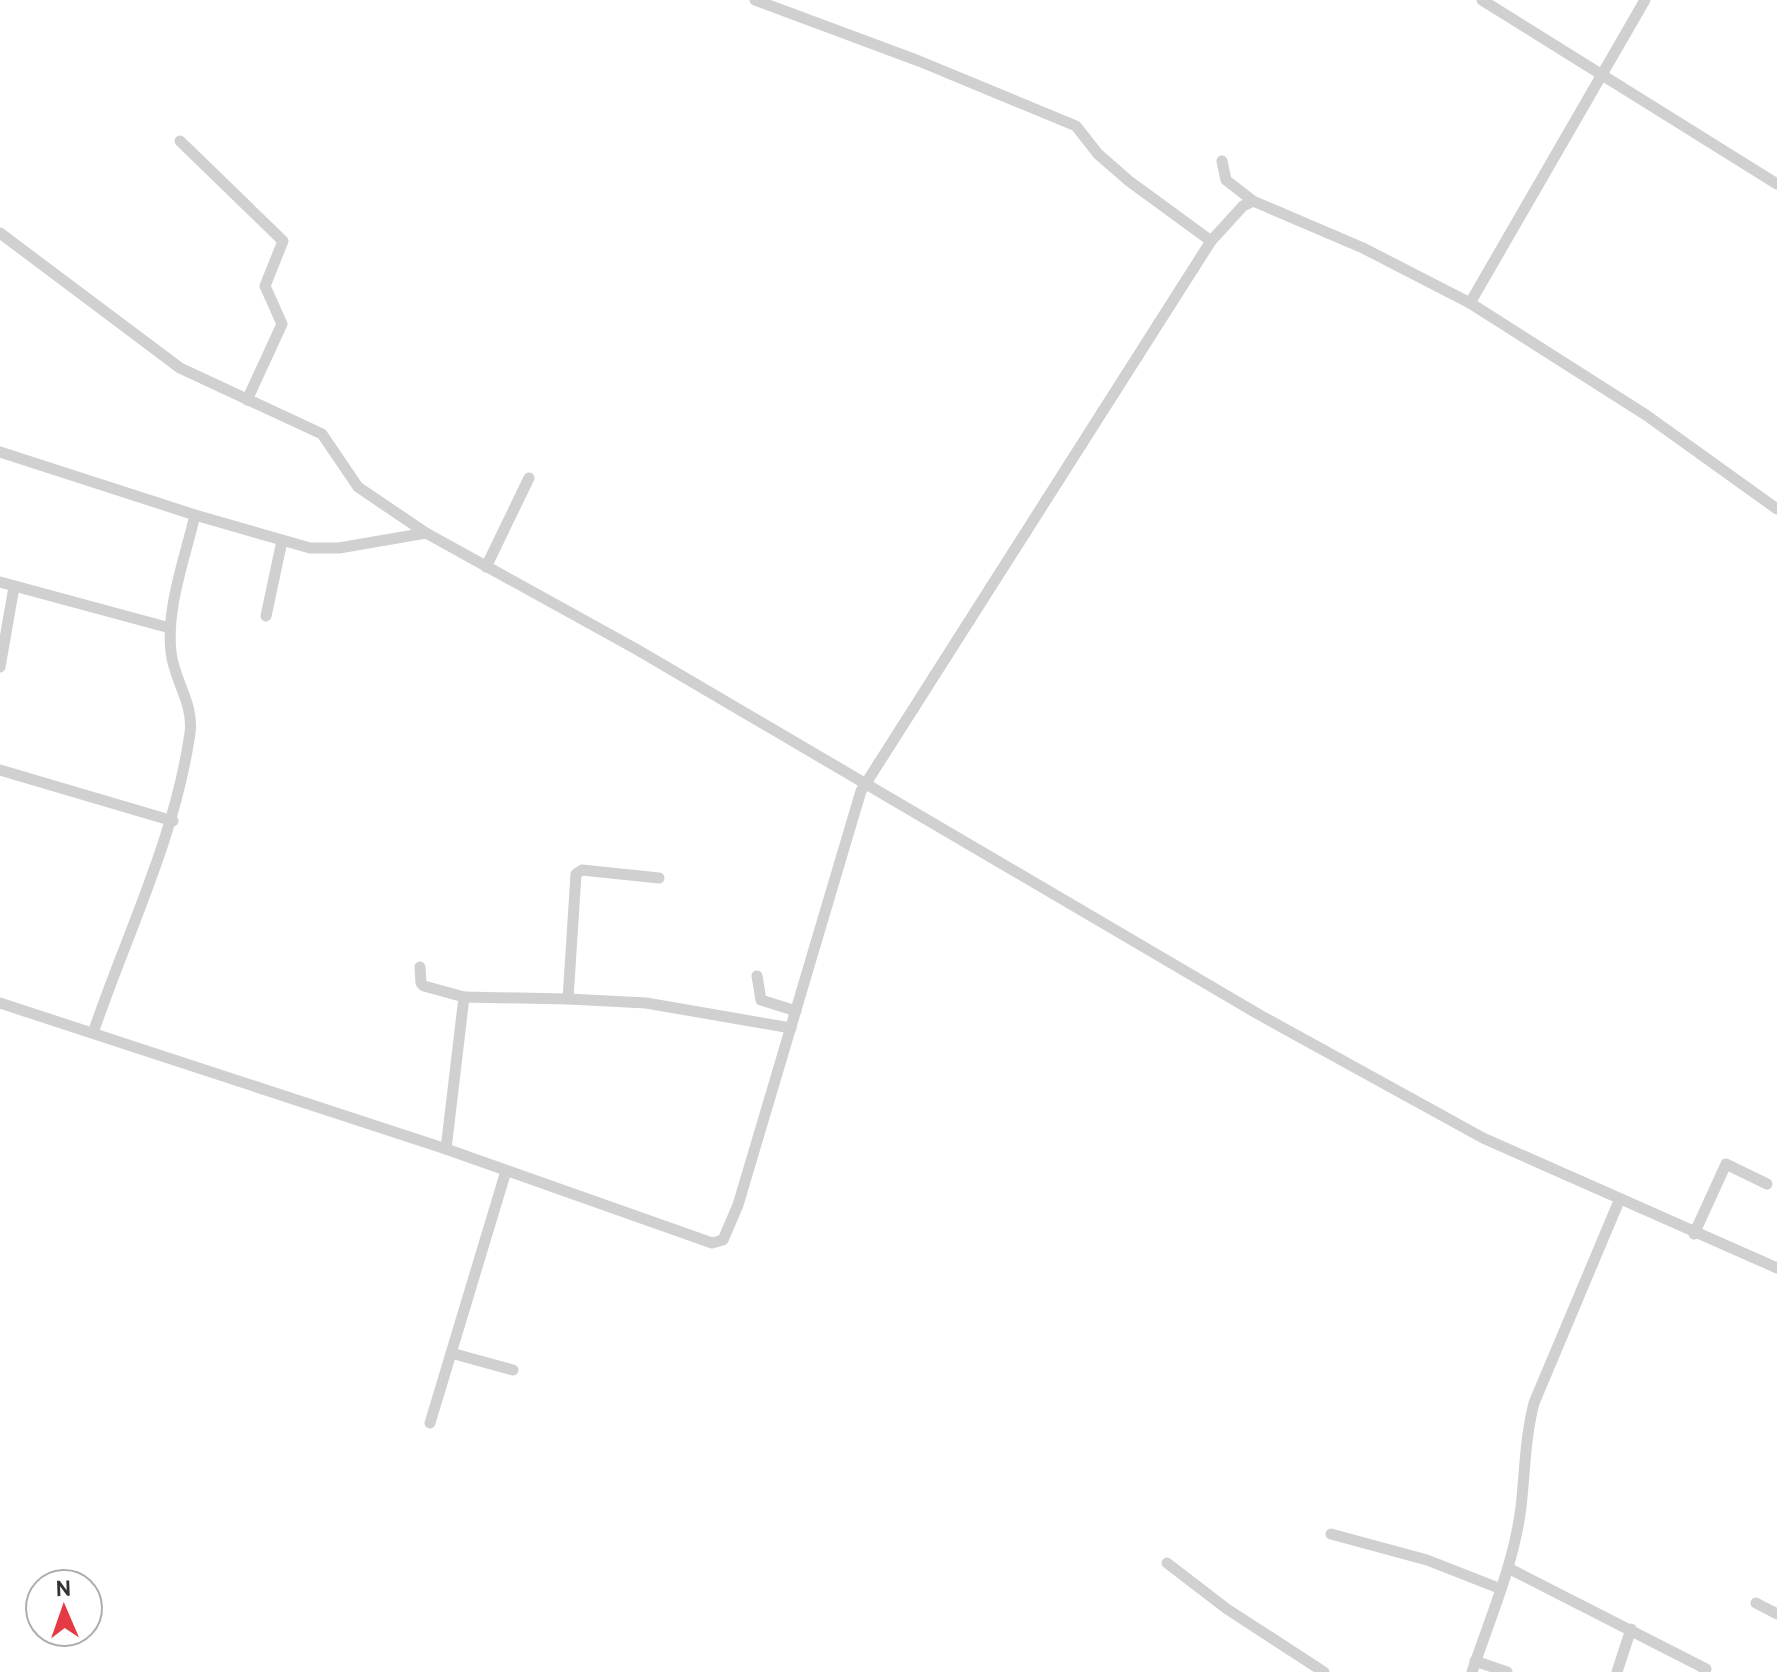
<svg xmlns="http://www.w3.org/2000/svg" width="1777" height="1672" font-family="Overpass,sans-serif">
  <style>
    .lines { fill: none; stroke-linecap: round; stroke-linejoin: round }
    .minor { stroke: #d0d0d0; stroke-width: 11 }
  </style>
  <rect width="100%" height="100%" fill="#fff"/>
  <g class="lines">
    <g class="minor">
      <path d="M755 0 919 61 1076 126 1098 154 1129 181 1211 241"/>
      <path d="M1482 0 1777 184"/>
      <path d="M180 141 283 241 265 286 282 324 247 400"/>
      <path d="M1222 161 1226 180 1253 201 1363 248 1470 303 1646 415 1777 509"/>
      <path d="M0 233 180 368 322 434 358 487 426 533"/>
      <path d="M1470 303 1645 0"/>
      <path d="M0 452 195 515 310 548H339L426 533 636 649 1258 1014 1483 1138 1777 1268"/>
      <path d="M486 567 529 478"/>
      <path d="M0 582 170 628"/>
      <path d="M266 616 282 541"/>
      <path d="M0 667 14 587"/>
      <path d="M0 770 173 821"/>
      <path d="M420 967 421 983 424 986 464 997"/>
      <path d="M757 976 761 1000 796 1011"/>
      <path d="M568 999 646 1003 791 1028"/>
      <path d="M0 1003 446 1149 712 1243 723 1240 738 1205 861 791 1211 241 1243 206 1253 201"/>
      <path d="M93 1033C127 933 175 838 190 733 194 703 174 681 171 652 166 608 185 558 195 515"/>
      <path d="M446 1149 464 997 568 999 576 874 582 870 659 878"/>
      <path d="M1694 1234 1726 1164 1767 1184"/>
      <path d="M451 1353 513 1370"/>
      <path d="M430 1423 506 1171"/>
      <path d="M1331 1534 1427 1560 1501 1589"/>
      <path d="M1167 1563 1227 1609 1324 1672"/>
      <path d="M1508 1568 1706 1669 1704 1672"/>
      <path d="M1756 1603 1777 1614"/>
      <path d="M1475 1661 1507 1672"/>
      <path d="M1472 1672C1490 1618 1514 1564 1521 1507 1525 1471 1525 1438 1534 1403L1619 1201"/>
      <path d="M1617 1672 1631 1629"/>
    </g>
  </g>
  <g transform="translate(64 1608) rotate(358)"><circle r="38" fill="#ffffff" stroke="#adadad" stroke-width="2"/>
  <path d="M0-6L14 30L0 20L-14 30Z" fill="#e63946"/>
  <text y="-12" font-size="22" font-weight="bold" text-anchor="middle" fill="#333333">N</text>
  </g>
</svg>
